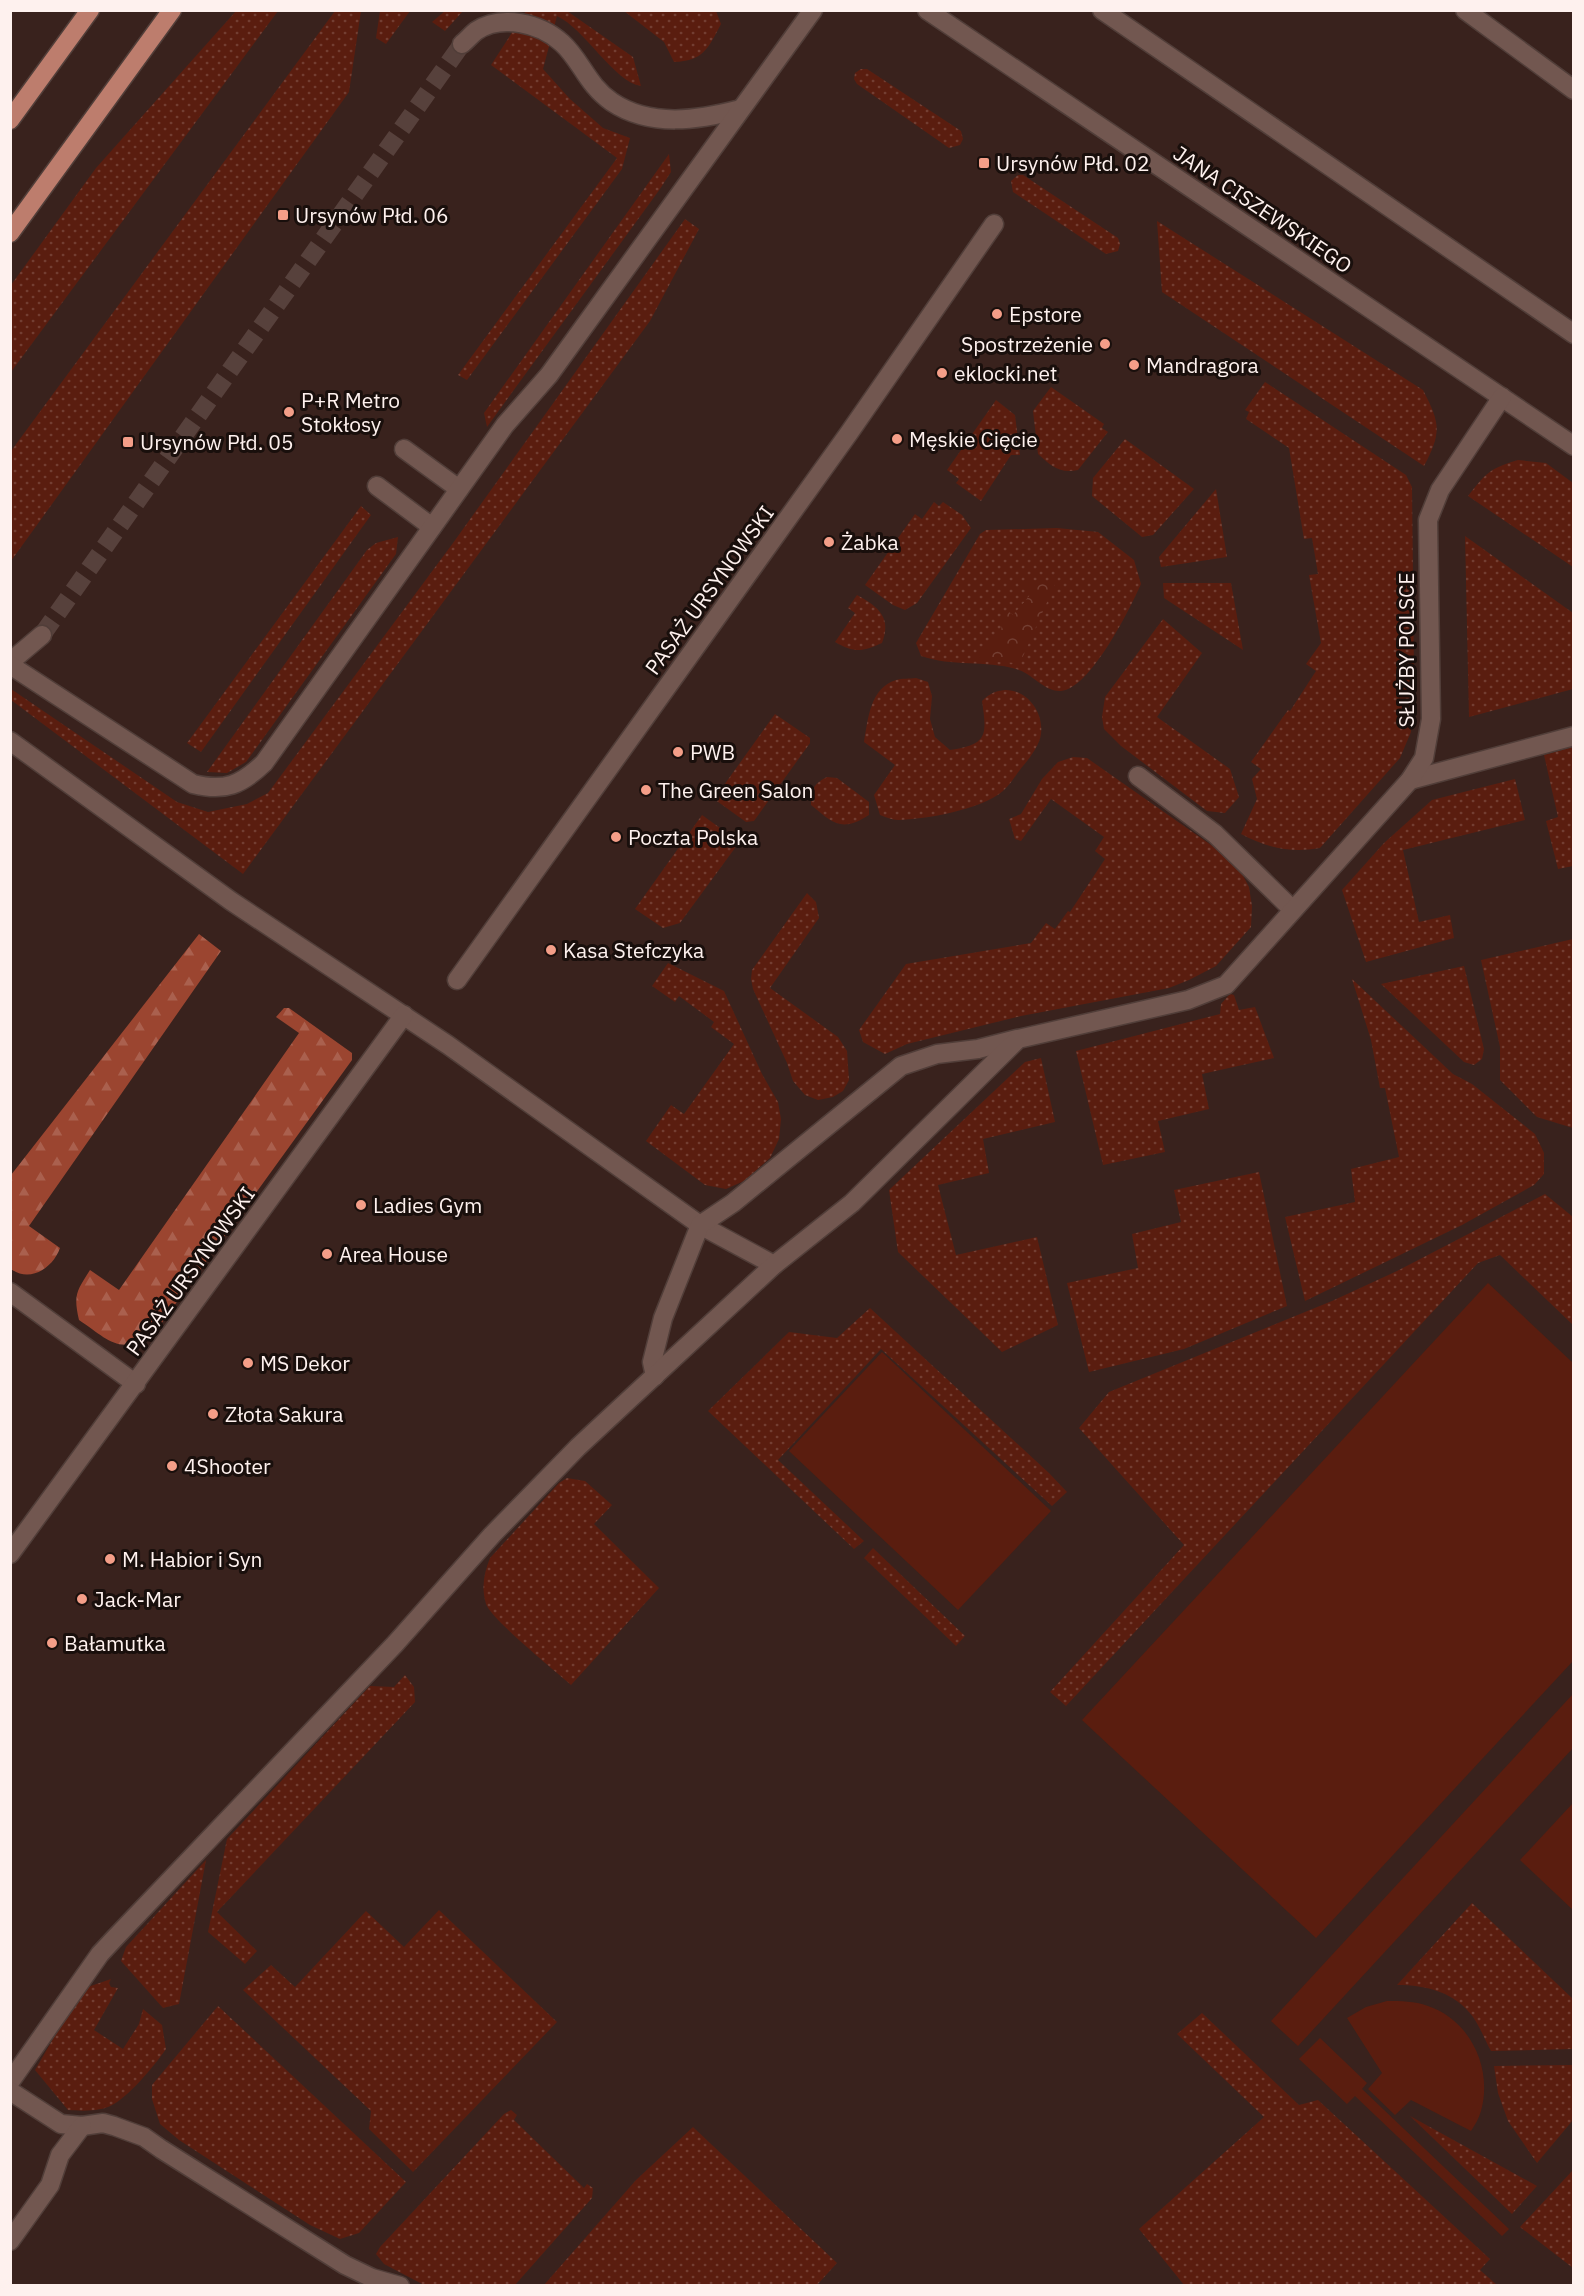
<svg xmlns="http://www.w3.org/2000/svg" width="1584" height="2296" font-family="'IBM Plex Sans',sans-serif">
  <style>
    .grass { fill: url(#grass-dots) }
    .forest { fill: url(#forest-firs) }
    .park { fill: url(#park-crowns) }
    .pitch { fill: #5a1d0f }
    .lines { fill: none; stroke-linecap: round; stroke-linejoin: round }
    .minor-tunnel { stroke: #57413c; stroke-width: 18; stroke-dasharray: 18 9; stroke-linecap: butt }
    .minor-casing { stroke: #513e39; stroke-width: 21 }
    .major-casing { stroke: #513e39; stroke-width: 21 }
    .minor { stroke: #725750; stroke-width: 18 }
    .major { stroke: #bd7d6d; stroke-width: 18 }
    .poi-dot { fill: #f49e88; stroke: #190f0c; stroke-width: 2 }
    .labels { text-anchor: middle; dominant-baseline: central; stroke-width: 6; stroke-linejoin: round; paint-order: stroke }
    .poi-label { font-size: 21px; fill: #fef1ee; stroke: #190f0c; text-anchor: start }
    .street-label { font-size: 21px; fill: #fef1ee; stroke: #190f0c }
  </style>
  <defs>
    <pattern id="grass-dots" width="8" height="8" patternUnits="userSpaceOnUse" patternTransform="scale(1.5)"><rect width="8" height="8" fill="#5a1d0f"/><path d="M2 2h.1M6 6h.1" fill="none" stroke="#733e32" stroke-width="1.8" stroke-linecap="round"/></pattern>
    <pattern id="forest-firs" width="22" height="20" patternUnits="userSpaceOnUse" patternTransform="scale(1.5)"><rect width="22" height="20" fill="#9b4530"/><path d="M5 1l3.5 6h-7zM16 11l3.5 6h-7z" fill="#aa604e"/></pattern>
    <pattern id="park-crowns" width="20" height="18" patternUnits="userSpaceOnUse" patternTransform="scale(1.5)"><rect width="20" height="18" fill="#5a1d0f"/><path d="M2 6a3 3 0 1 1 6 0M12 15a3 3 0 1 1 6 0" fill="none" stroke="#733e32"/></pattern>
  </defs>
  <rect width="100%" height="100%" fill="#39221d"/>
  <g class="grass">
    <path d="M236 11H278L11 372V285L96 168Z"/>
    <path d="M335 11H361L349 92 11 561V451Z"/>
    <path d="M380 11H410L386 44 376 38Z"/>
    <path d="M445 11H463L445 31 432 22Z"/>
    <path d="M526 11H567L633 57 641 86C614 82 585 29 557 16L543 69 570 99 603 128 630 138 622 169 467 380 458 375 617 158 491 65Z"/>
    <path d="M624 11H716L721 24C708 49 703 61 674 62L664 42Z"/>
    <path d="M861 69H867L961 131 963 139 960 145 949 148 857 84 854 79 855 73Z"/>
    <path d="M669 154 671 172 660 189 487 427 484 413Z"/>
    <path d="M1018 175H1023L1118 238 1120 244 1118 251 1106 254 1013 192 1011 181Z"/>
    <path d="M685 219 699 229 650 321 243 874 11 700V689L177 802 208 812 247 804 268 793 453 543Z"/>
    <path d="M1157 221 1423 390C1440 423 1442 432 1424 466L1162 292Z"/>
    <path d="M1265 382 1406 475 1412 487 1414 676 1411 732 1400 758 1320 848C1291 853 1267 848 1241 834L1257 799 1252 779 1261 769 1251 762 1288 710 1290 711 1316 671 1306 664 1321 643 1309 575 1318 574 1312 538 1304 539 1289 448 1246 419 1249 412 1245 410Z"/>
    <path d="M1051 387 1104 424 1102 428 1108 432 1078 470C1060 474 1051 466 1038 454L1033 411Z"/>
    <path d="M996 400 1015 415 1020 455H1011L981 501 956 483 959 479 947 470Z"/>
    <path d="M1125 439 1194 489 1153 535 1142 537 1092 496 1093 478Z"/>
    <path d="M1518 460 1546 463 1573 483V567L1468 496C1485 474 1490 468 1518 460Z"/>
    <path d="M1216 489 1227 557 1161 567 1159 557Z"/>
    <path d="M934 502 939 506 943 502 962 515 971 528 917 603 905 610 893 605 865 585 915 514 922 519Z"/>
    <path d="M361 506 371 515 201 752 187 743Z"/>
    <path d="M1057 528 1098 532 1134 560 1141 584C1130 609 1090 689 1061 691 1044 692 1032 673 1016 669 985 660 952 667 921 656L916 643 980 534 986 530Z"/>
    <path d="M1465 536 1573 613V689L1469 717Z"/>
    <path d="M398 537 396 554 246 762 227 773 207 772 367 550 376 543Z"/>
    <path d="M1163 583H1231L1243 650 1164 598Z"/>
    <path d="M857 595C879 607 892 618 882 643 862 652 854 653 835 642L855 613 848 608Z"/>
    <path d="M1163 619 1202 653 1157 717 1230 769 1239 797 1225 813 1207 811 1121 746 1104 729 1102 717 1105 697Z"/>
    <path d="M916 678 928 682 932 696 930 719 935 737 950 750C988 745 987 735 982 701 1008 674 1045 701 1041 734 1040 744 1030 758 1023 766 1017 773 1011 784 1003 791 980 810 927 819 898 820 892 820 886 817 880 815L874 795 895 765 864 742C868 719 870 688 896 680 902 678 910 679 916 678Z"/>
    <path d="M775 714 810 738V743L754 821 746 822 714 799Z"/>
    <path d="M1573 747V866L1558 869 1546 821 1558 817 1544 755Z"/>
    <path d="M1073 757 1087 758 1211 845 1239 868 1249 887 1252 906 1251 927 1216 966 1189 980 1169 988 1021 1016 907 1044 885 1054 863 1042 859 1030 906 964 1031 943 1046 923 1055 929 1068 911 1070 912 1105 859 1095 851 1104 837 1051 799 1021 841 1015 839 1009 819 1021 814 1042 779 1058 762Z"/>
    <path d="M827 777 837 778 869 802V815C841 833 833 823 811 805 811 790 813 784 827 777Z"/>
    <path d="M1515 779 1525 820 1403 850 1419 922 1450 915 1454 938 1366 962 1342 890 1384 843 1432 800Z"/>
    <path d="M702 815 734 838 735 848 680 923 663 928 635 909Z"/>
    <path d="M807 893 816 902 819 918 770 988 838 1037 847 1051 849 1080 843 1091 833 1097 818 1100 805 1095 793 1081 787 1063 753 989 751 979 752 970Z"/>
    <path d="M1573 939H1574L1573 1128 1537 1117 1500 1080V1047L1481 960Z"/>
    <path d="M668 963 724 991 762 1074 778 1102 781 1119 779 1139 770 1158 744 1181 726 1189 705 1185 646 1141 671 1105 684 1114 734 1044 711 1027 714 1022 679 996 675 1002 652 986Z"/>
    <path d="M1464 966 1484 1049 1482 1059 1474 1065 1464 1062 1381 984Z"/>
    <path d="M1352 979 1453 1074 1472 1084 1535 1134 1544 1153V1174L1534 1185 1462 1225 1305 1301 1285 1217 1355 1202 1351 1169 1399 1157 1385 1088H1380L1371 1040Z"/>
    <path d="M1230 994 1234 995 1239 1010 1255 1007 1274 1058 1202 1074 1209 1109 1158 1121 1165 1152 1103 1165 1076 1051 1220 1014 1221 1004Z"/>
    <path d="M1041 1058 1055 1122 983 1139 989 1173 938 1185 956 1255 1037 1237 1058 1325 1002 1352 898 1252 889 1190 1025 1062Z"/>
    <path d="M1259 1172 1287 1306 1184 1349 1089 1372 1067 1283 1138 1268 1132 1234 1181 1222 1174 1190Z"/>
    <path d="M1545 1194 1573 1217V1325L1500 1255 1478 1263 1066 1706 1050 1692 1184 1545 1079 1428 1109 1392 1332 1301 1397 1271Z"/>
    <path d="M870 1308 1049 1473 1067 1492 1052 1506 881 1349 778 1460 864 1541 854 1549 708 1411 789 1332 837 1338Z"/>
    <path d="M567 1478 585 1481 612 1505 594 1524 659 1588 571 1685C555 1671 491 1619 486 1604 481 1587 484 1573 490 1558L559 1483Z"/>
    <path d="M873 1548 965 1636 956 1646 864 1558Z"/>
    <path d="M405 1675 414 1687 415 1702 217 1912 257 1951 245 1964 208 1932 227 1839 370 1686 394 1687Z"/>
    <path d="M206 1860 179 2004 163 2008 121 1961 126 1947Z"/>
    <path d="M1472 1903 1573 1999V2049L1491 2051C1485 2040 1480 2027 1473 2017 1455 1992 1426 1985 1397 1985Z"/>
    <path d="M439 1910 557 2022 413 2172 369 2129 371 2111 243 1990 271 1965 295 1987 366 1911 404 1947Z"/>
    <path d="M111 1979 109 1983 111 1987 118 1988 94 2030 123 2049 139 2024 143 2009 162 2025 166 2049C155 2065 131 2094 114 2104 102 2112 81 2111 68 2110L35 2070 82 1989Z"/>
    <path d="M218 2006 406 2182 359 2233 340 2239 310 2225 179 2140 160 2124 152 2099V2085Z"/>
    <path d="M1202 2013 1299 2105 1318 2100 1490 2259 1480 2270 1497 2285H1184L1139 2229 1264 2117 1177 2034Z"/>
    <path d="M1573 2065V2120L1537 2163 1508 2121 1498 2093 1494 2066Z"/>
    <path d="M511 2110 517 2115 514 2120 584 2188 587 2184 593 2188 592 2198 515 2285H424L384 2264 376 2254 380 2247 504 2114Z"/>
    <path d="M1410 2116 1537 2186 1512 2214Z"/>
    <path d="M693 2127 837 2263 817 2285H544L636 2180Z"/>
    <path d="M1573 2170V2268L1520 2227Z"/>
  </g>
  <g class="forest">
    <path d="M199 934 221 951 29 1226 60 1248C53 1268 30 1283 11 1269V1175Z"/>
    <path d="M284 1008H289L352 1053V1060L153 1335C118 1356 108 1339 79 1320 73 1294 77 1291 90 1270L119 1290 299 1033 276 1017Z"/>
  </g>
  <path class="park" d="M1026 580 1056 582 1020 663 975 661 1001 632 1003 616 1008 611 1013 615 1030 595 1018 584Z"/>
  <g class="pitch">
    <path d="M1488 1283 1573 1363V1661L1316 1938 1082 1720Z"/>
    <path d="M882 1352 1051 1511 958 1610 789 1451Z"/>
    <path d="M1573 1694V1748L1298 2046 1271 2021Z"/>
    <path d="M1573 1803V1910L1520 1860Z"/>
    <path d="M1387 2001C1401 2001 1414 2001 1428 2006 1470 2020 1493 2068 1481 2111 1479 2118 1475 2125 1471 2131L1411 2100 1395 2115 1368 2089 1382 2073 1347 2018 1366 2007Z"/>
    <path d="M1320 2038 1367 2083 1362 2089 1509 2229 1502 2236 1355 2096 1347 2104 1299 2059Z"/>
  </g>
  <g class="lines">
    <path class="minor-tunnel" d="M42 635 462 44"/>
    <defs>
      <g id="minor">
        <path d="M927 10 1574 446"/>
        <path d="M1102 10 1574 334"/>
        <path d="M1465 10 1574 90"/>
        <path d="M462 44C467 40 471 35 476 31 501 14 540 23 562 43 581 60 587 85 612 102 651 128 699 120 741 109"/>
        <path d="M404 449 459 489"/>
        <path d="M377 486 432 527"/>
        <path d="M10 662 42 635"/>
        <path d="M10 665 193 784C225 792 241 785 264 763L505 425 549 375 813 10"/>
        <path d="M10 741 231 901 448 1045 700 1225 774 1265"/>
        <path d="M1138 776 1215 834 1292 909"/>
        <path d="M1410 780 1574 736"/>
        <path d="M457 980 849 433 994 224"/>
        <path d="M10 1292 136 1384"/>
        <path d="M655 1376 652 1362 663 1318 700 1225 733 1203 901 1066 937 1054 978 1049 1017 1039"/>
        <path d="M10 1554 404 1015"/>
        <path d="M10 2082 100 1954 113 1940 395 1644 492 1535 578 1447 774 1265 852 1203 1018 1039 1188 1000 1226 985 1410 780 1424 758 1431 719 1428 520 1440 490 1502 397"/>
        <path d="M10 2091 61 2124 82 2126 103 2123 114 2126 144 2137 161 2149 345 2265 372 2278 400 2286"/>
        <path d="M10 2241 50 2185 60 2155 82 2126"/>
      </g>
      <g id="major">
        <path d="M10 120 90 10"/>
        <path d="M10 233 172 10"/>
      </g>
    </defs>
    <use href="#minor" class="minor-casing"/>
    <use href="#major" class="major-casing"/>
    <use href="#minor" class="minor"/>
    <use href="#major" class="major"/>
  </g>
  <g class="poi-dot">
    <rect x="978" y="157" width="12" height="12" rx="3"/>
    <rect x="277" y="209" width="12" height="12" rx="3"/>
    <circle cx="997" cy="314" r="6"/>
    <circle cx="1105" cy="344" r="6"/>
    <circle cx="1134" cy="365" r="6"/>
    <circle cx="942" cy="373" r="6"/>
    <circle cx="289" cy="412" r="6"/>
    <circle cx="897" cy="439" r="6"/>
    <rect x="122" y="436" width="12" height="12" rx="3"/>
    <circle cx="829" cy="542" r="6"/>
    <circle cx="678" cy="752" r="6"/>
    <circle cx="646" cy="790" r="6"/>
    <circle cx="616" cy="837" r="6"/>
    <circle cx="551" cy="950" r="6"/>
    <circle cx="361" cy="1205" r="6"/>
    <circle cx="327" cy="1254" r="6"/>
    <circle cx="248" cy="1363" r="6"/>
    <circle cx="213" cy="1414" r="6"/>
    <circle cx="172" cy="1466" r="6"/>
    <circle cx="110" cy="1559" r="6"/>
    <circle cx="82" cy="1599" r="6"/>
    <circle cx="52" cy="1643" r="6"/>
  </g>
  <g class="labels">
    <g class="poi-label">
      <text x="996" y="163">Ursynów Płd. 02</text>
      <text x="295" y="215">Ursynów Płd. 06</text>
      <text x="1009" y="314">Epstore</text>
      <text x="1093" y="344" text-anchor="end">Spostrzeżenie</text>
      <text x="1146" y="365">Mandragora</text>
      <text x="954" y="373">eklocki.net</text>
      <text x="301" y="400">P+R Metro<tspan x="301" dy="24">Stokłosy</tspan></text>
      <text x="909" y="439">Męskie Cięcie</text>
      <text x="140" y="442">Ursynów Płd. 05</text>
      <text x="841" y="542">Żabka</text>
      <text x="690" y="752">PWB</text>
      <text x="658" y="790">The Green Salon</text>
      <text x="628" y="837">Poczta Polska</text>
      <text x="563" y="950">Kasa Stefczyka</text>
      <text x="373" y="1205">Ladies Gym</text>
      <text x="339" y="1254">Area House</text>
      <text x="260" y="1363">MS Dekor</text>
      <text x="225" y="1414">Złota Sakura</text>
      <text x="184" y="1466">4Shooter</text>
      <text x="122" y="1559">M. Habior i Syn</text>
      <text x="94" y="1599">Jack-Mar</text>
      <text x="64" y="1643">Bałamutka</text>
    </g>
    <g class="street-label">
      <text transform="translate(1263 209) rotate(34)">JANA CISZEWSKIEGO</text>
      <text transform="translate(709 590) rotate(-54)">PASAŻ URSYNOWSKI</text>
      <text transform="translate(1406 650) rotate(-90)">SŁUŻBY POLSCE</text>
      <text transform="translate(190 1271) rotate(-54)">PASAŻ URSYNOWSKI</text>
    </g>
  </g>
  <rect width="1584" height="2296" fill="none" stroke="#fef1ee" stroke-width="24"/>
</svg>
